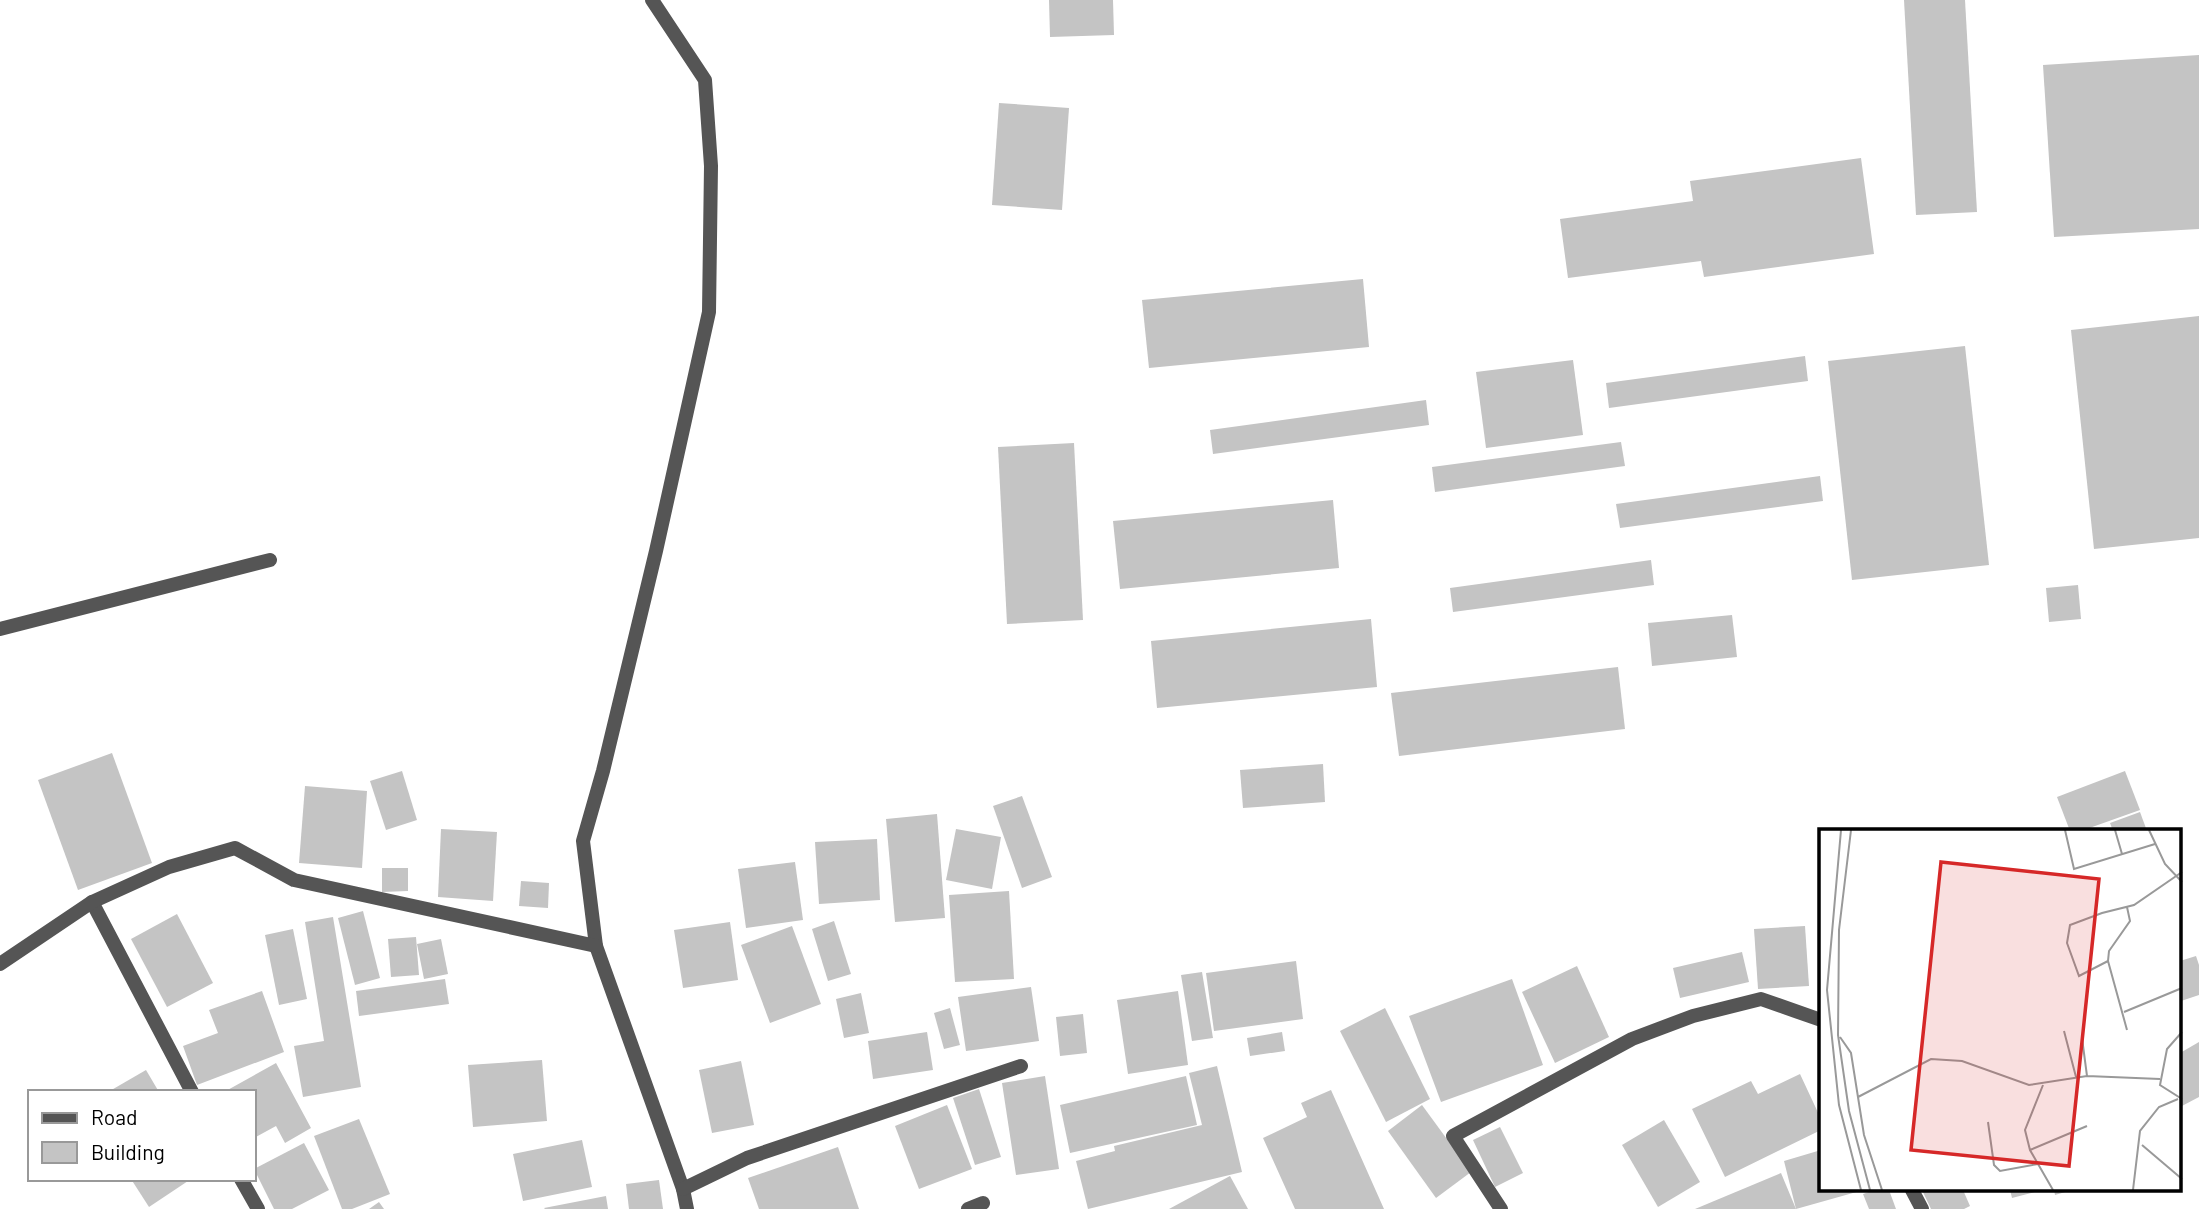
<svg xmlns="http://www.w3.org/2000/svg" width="2199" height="1209" font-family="Barlow,sans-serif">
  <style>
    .building { fill: #c4c4c4 }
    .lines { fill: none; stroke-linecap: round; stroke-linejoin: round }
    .street { stroke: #555; stroke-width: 14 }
    .inset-road { fill: none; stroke: #999; stroke-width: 2 }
    .view { fill: #d62828; fill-opacity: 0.15; stroke: #d62828; stroke-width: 3.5 }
    .inset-edge { fill: none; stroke: #000; stroke-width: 3.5 }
  </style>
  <rect width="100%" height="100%" fill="#fff"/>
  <g class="building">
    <path d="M1049 0H1113L1114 35 1050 37Z"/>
    <path d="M1904 0H1965L1977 212 1916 215Z"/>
    <path d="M2199 55V229L2054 237 2043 65Z"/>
    <path d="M999 103 1069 108 1062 210 992 205Z"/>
    <path d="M1861 158 1874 254 1704 277 1701 261 1568 278 1560 219 1693 201 1690 181Z"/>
    <path d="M1363 279 1369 347 1149 368 1142 300Z"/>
    <path d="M2199 316V538L2094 549 2071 330Z"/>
    <path d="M1965 346 1989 565 1852 580 1828 361Z"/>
    <path d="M1805 356 1808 381 1609 408 1606 383Z"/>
    <path d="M1573 360 1583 435 1486 448 1476 372Z"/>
    <path d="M1426 400 1429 425 1213 454 1210 430Z"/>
    <path d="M1621 442 1625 466 1435 492 1432 467Z"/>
    <path d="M1074 443 1083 620 1007 624 998 447Z"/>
    <path d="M1820 476 1823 501 1620 528 1616 504Z"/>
    <path d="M1333 500 1339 568 1120 589 1113 521Z"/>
    <path d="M1651 560 1654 585 1453 612 1450 588Z"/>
    <path d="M2078 585 2081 619 2049 622 2046 588Z"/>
    <path d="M1732 615 1737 657 1652 666 1648 623Z"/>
    <path d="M1371 619 1377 687 1157 708 1151 641Z"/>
    <path d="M1618 667 1625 729 1399 756 1391 693Z"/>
    <path d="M112 753 152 863 78 890 38 780Z"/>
    <path d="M1323 764 1325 802 1243 808 1240 770Z"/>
    <path d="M402 771 417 820 386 830 370 781Z"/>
    <path d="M2125 771 2140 810 2081 831H2070L2057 797Z"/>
    <path d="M305 786 367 791 362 868 299 863Z"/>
    <path d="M1022 796 1052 877 1022 888 993 806Z"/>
    <path d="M2140 812 2147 831H2113L2110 823Z"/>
    <path d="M937 814 945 918 895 922 886 819Z"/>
    <path d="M441 829 497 832 493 901 438 897Z"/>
    <path d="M956 829 1001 837 992 889 946 880Z"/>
    <path d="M877 839 880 900 819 904 815 842Z"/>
    <path d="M795 862 803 920 746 928 738 869Z"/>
    <path d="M382 868H408V891L382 892Z"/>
    <path d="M521 881 549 883 548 908 519 906Z"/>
    <path d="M1009 891 1014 979 955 982 949 895Z"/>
    <path d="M363 911 380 978 355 985 338 918Z"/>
    <path d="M177 914 213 983 167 1007 131 939Z"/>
    <path d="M333 917 361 1087 303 1097 294 1046 324 1041 305 922Z"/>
    <path d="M834 921 851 974 828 981 812 929Z"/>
    <path d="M730 922 738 980 683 988 674 930Z"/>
    <path d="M792 926 821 1004 770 1023 741 945Z"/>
    <path d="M1805 926 1809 986 1758 989 1754 929Z"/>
    <path d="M293 929 307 999 279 1005 265 935Z"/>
    <path d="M416 937 419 975 391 977 388 939Z"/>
    <path d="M441 939 448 974 424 979 417 944Z"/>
    <path d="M1742 952 1749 982 1680 998 1673 968Z"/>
    <path d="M2196 956 2199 965V995L2181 1001 2180 961Z"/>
    <path d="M1296 961 1303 1019 1214 1031 1206 973Z"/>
    <path d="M1577 966 1609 1037 1555 1063 1522 992Z"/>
    <path d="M1202 972 1213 1038 1192 1041 1181 975Z"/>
    <path d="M445 979 449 1004 359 1016 356 991Z"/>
    <path d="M1512 979 1543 1065 1441 1102 1409 1016Z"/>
    <path d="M1031 987 1039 1041 966 1051 958 997Z"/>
    <path d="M262 991 284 1052 197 1085 183 1046 218 1033 209 1010Z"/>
    <path d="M1178 991 1188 1065 1128 1074 1117 1000Z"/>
    <path d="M861 993 869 1033 844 1038 836 999Z"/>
    <path d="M950 1008 960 1045 944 1049 934 1013Z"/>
    <path d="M1385 1008 1430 1099 1386 1122 1340 1031Z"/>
    <path d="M1083 1014 1087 1053 1060 1056 1056 1017Z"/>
    <path d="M927 1032 933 1070 873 1079 868 1041Z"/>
    <path d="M1282 1032 1285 1051 1250 1056 1247 1038Z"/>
    <path d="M2199 1042V1097L2180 1107V1053Z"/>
    <path d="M542 1060 547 1121 473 1127 468 1065Z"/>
    <path d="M741 1061 754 1125 712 1133 699 1070Z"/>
    <path d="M276 1063 311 1128 285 1143 276 1126 254 1138V1092H224Z"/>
    <path d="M1217 1066 1242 1172 1088 1209 1076 1161 1115 1151 1114 1146 1202 1125 1189 1073Z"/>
    <path d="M146 1070 159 1092H108Z"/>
    <path d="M1800 1074 1821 1119V1130L1725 1177 1692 1109 1751 1081 1758 1094Z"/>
    <path d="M1045 1076 1059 1169 1016 1175 1002 1083Z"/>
    <path d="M1186 1076 1197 1125 1070 1153 1060 1105Z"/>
    <path d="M979 1089 1001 1157 975 1165 953 1098Z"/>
    <path d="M1331 1090 1384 1209H1295L1263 1138 1307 1117 1301 1103Z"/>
    <path d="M947 1105 972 1169 919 1189 895 1126Z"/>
    <path d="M1422 1105 1471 1172 1436 1198 1388 1131Z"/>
    <path d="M359 1119 390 1194 352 1209H342L314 1136Z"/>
    <path d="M1664 1120 1700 1182 1658 1207 1622 1145Z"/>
    <path d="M1500 1127 1523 1173 1495 1187 1473 1140Z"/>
    <path d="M582 1140 592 1187 523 1201 513 1154Z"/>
    <path d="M304 1143 329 1190 292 1209H274L254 1169Z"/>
    <path d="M838 1147 859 1209H759L748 1178Z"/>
    <path d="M1821 1150V1190L1860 1191 1796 1209 1784 1161Z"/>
    <path d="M1781 1173 1796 1209H1695Z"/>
    <path d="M1230 1176 1248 1209H1169Z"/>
    <path d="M131 1179H191L149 1207Z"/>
    <path d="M659 1180 663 1209H629L626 1184Z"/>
    <path d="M1875 1190H1889L1896 1209H1869L1863 1194Z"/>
    <path d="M1922 1190H1963L1970 1206 1964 1209H1931Z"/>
    <path d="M2010 1190H2039V1191L2012 1198Z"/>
    <path d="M2054 1190H2072L2055 1195Z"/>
    <path d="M606 1196 608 1209H545L544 1208Z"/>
    <path d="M379 1202 384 1209H369Z"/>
  </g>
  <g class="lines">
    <g class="street">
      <path d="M652 0 705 80 711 166 709 312 656 551 603 771 583 841 596 946 683 1189 687 1209"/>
      <path d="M0 629 270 560"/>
      <path d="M92 902 192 1092"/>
      <path d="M0 964 92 902 169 867 235 848 294 880 596 946"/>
      <path d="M241 1179 258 1209"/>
      <path d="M683 1189 747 1158 1021 1066"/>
      <path d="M1912 1190 1922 1209"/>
      <path d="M968 1209 983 1203"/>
      <path d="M1501 1209 1453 1136 1632 1039 1693 1016 1761 999 1821 1020"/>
    </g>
  </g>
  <g transform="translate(1819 829)">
    <rect width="362" height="362" fill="#fff"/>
    <path class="inset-road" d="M22 1 8 161 20 276 42 361M32 1 20 101 19 206 30 282 51 361M246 1 255 40 336 15M296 1 303 25M330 1 346 35 363 53M308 78 311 92 290 122 289 132 260 147 248 114 251 96 283 84 315 76 363 43M289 132 308 201M305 183 363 159M245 202 257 248M363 203 348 220 341 256 363 270M21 208 32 224 45 306 63 361M263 209 268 247M224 256 206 301 211 321 234 361M39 268 112 230 143 232 210 256 268 247 341 250M169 293 175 336 181 342 219 335M323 316 363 350M211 321 268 297M314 361 321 302 340 278 359 270"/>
    <path class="view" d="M122 33 280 50 250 337 92 321Z"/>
    <rect width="362" height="362" class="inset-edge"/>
  </g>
  <rect x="28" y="1090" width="228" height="91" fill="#ffffff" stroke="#999999" stroke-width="2"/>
  <rect x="42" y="1113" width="35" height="10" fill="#555555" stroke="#999999" stroke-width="2"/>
  <text x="91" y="1125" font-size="21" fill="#000000">Road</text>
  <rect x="42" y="1142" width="35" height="21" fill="#c4c4c4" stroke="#999999" stroke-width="2"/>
  <text x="91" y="1160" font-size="21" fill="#000000">Building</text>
</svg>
